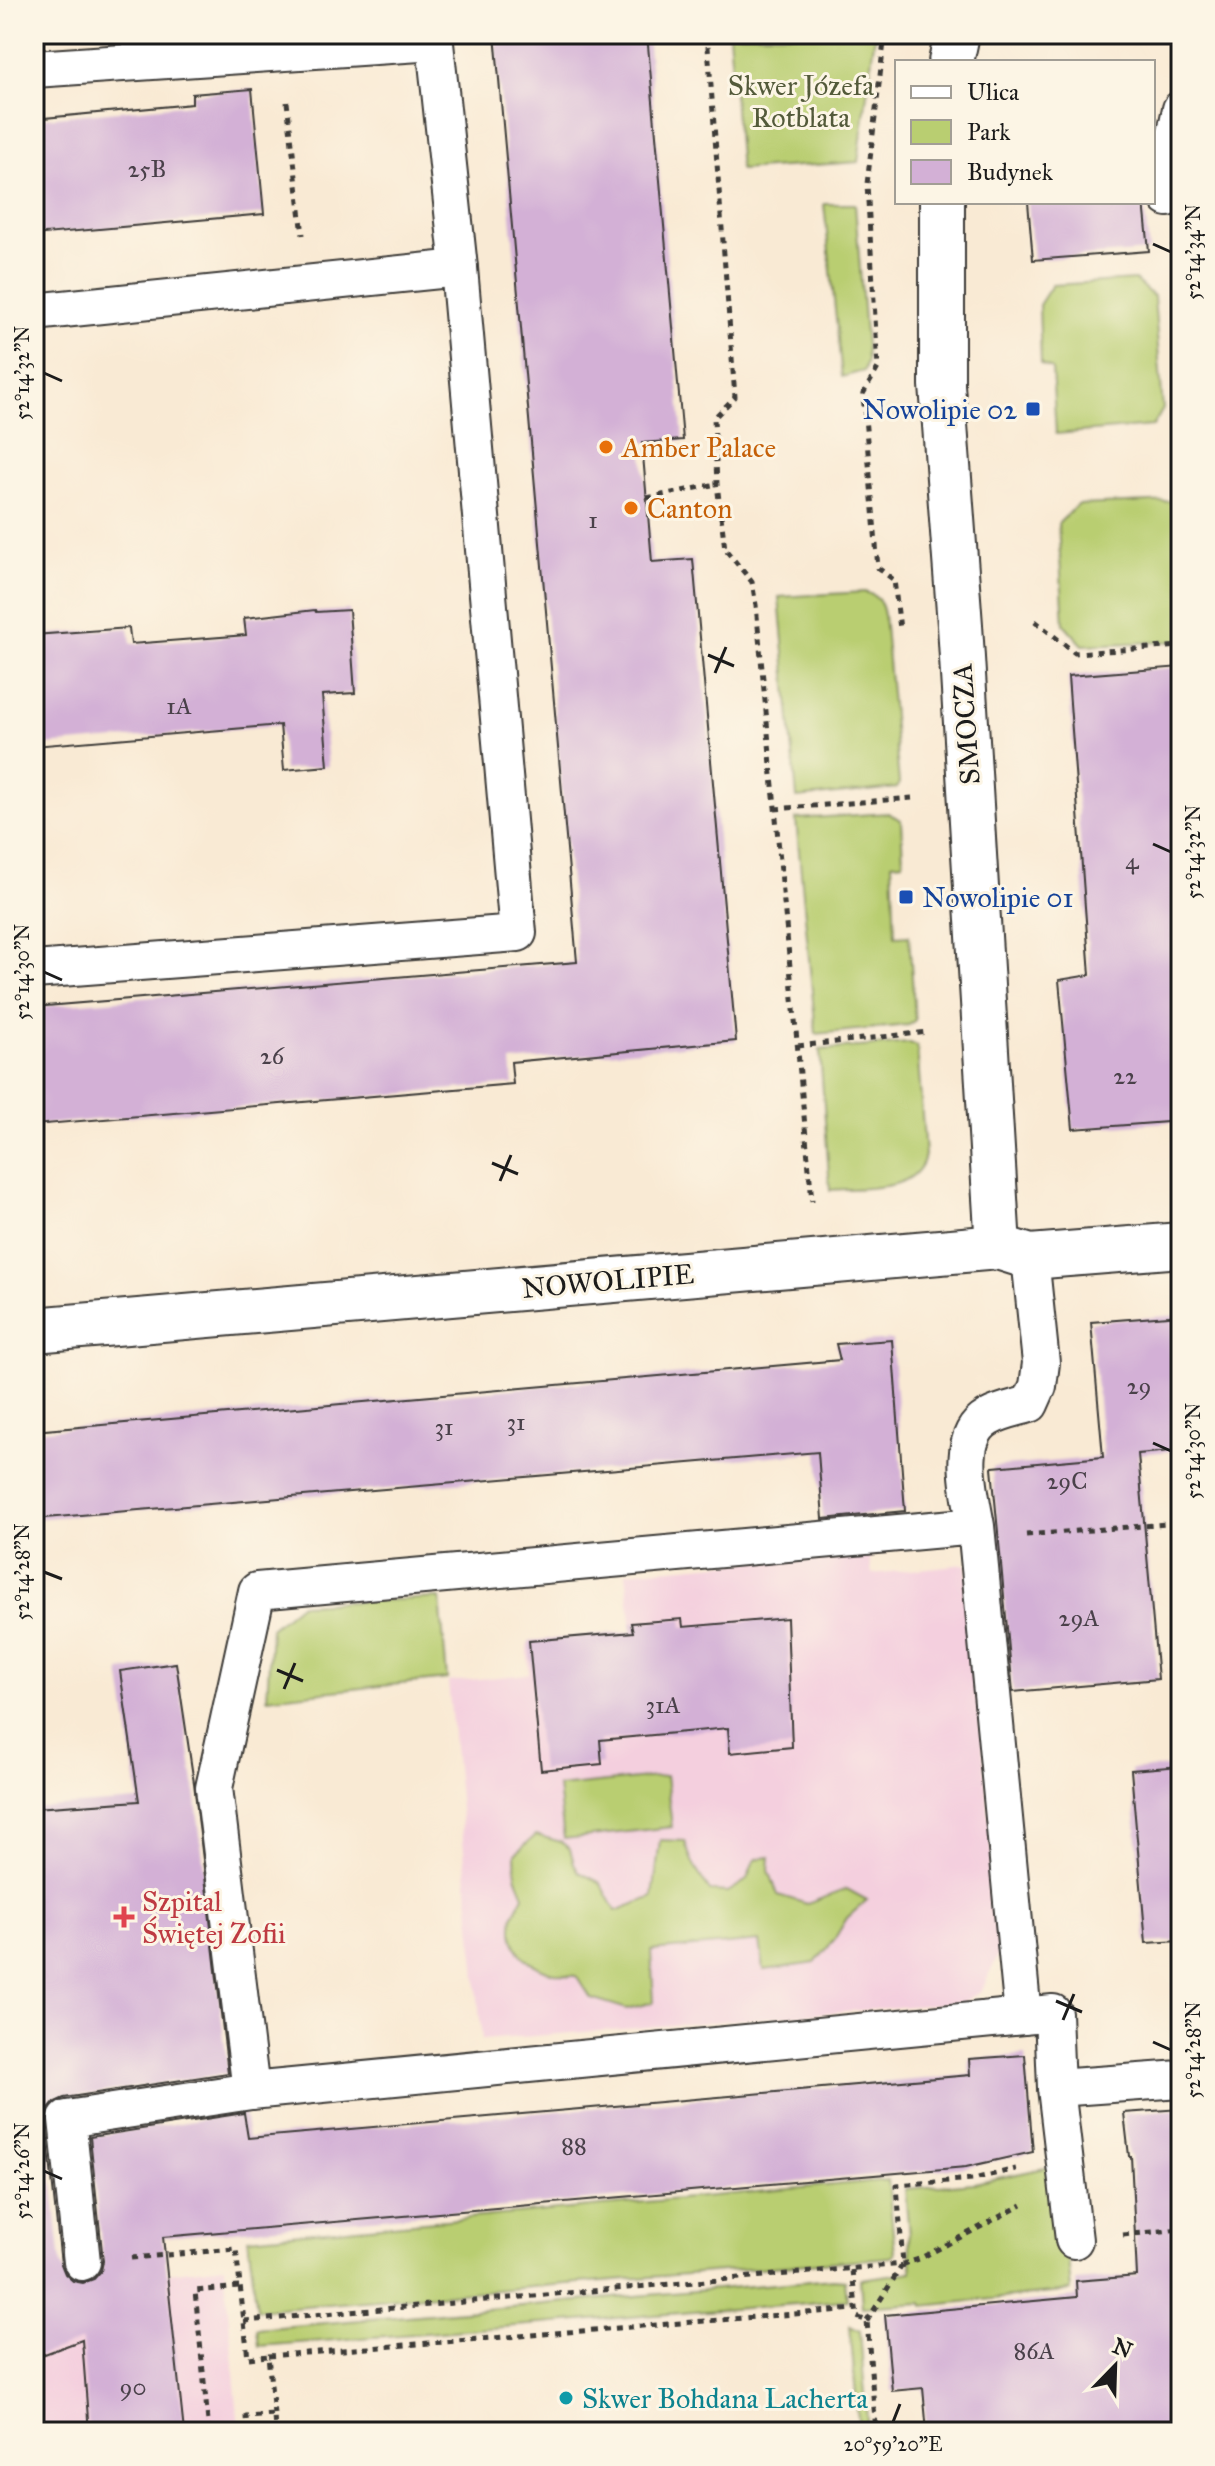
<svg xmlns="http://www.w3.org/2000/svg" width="1215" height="2466" font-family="'IM FELL Great Primer',serif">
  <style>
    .built { fill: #f4cfde }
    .green { fill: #b9ce71; stroke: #6a7546; stroke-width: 2 }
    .building { fill: #d3b0d6 }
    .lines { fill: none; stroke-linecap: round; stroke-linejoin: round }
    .service-casing { stroke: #3d3b38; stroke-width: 40 }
    .minor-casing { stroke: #3d3b38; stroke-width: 48 }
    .path { stroke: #3d3b38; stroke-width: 5; stroke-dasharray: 6 6; stroke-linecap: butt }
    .service { stroke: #fff; stroke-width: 36 }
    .minor { stroke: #fff; stroke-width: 44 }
    .ticks { fill: none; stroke: #1c1c1c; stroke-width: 3 }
    .transit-dot { fill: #1a4fb4; stroke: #fcf5e5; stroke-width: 3 }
    .food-dot { fill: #e8710a; stroke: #fcf5e5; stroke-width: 3 }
    .health-dot { fill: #e0444e; stroke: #fcf5e5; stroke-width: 3 }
    .culture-dot { fill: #0f9aa8; stroke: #fcf5e5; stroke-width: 3 }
    .labels { text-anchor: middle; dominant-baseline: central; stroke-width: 6; stroke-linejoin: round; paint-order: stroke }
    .number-label { font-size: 24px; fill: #4a414a }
    .park-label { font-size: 28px; fill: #535a3a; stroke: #fcf5e5 }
    .transit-label { font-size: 28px; fill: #164399; stroke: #fcf5e5; text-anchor: end }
    .food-label { font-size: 28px; fill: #c56008; stroke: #fcf5e5; text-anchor: start }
    .street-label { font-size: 28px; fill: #1c1c1c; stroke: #fcf5e5 }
    .health-label { font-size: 28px; fill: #be3a42; stroke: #fcf5e5; text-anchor: start }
    .culture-label { font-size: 28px; fill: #0d838f; stroke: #fcf5e5; text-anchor: start }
    .neatline { fill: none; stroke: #1c1c1c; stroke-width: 3 }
    .ticks-label { font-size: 20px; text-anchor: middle; fill: #1c1c1c }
  </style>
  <rect width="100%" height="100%" fill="#fcf5e5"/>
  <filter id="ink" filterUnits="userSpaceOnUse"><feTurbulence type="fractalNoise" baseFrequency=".0125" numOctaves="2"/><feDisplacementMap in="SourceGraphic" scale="16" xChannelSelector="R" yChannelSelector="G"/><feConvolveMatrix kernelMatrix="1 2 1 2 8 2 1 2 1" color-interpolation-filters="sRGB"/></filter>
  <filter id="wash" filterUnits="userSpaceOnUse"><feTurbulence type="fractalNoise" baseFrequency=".006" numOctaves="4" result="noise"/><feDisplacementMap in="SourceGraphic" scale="32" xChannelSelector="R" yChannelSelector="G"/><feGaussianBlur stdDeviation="1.8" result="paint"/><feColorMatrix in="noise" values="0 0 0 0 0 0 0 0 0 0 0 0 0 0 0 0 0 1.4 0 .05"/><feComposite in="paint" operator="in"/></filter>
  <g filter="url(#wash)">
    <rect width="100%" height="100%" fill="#f9ead4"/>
    <g class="built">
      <path d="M869 1551 872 1574 966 1564 1001 1949 982 1990 963 2002 482 2040 448 1682 529 1674 527 1644 632 1632 626 1572Z"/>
      <path d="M34 2119 61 2277 167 2273 224 2266 239 2427H252V2432H34Z"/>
    </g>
    <g class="green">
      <path d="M729 34H875L858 162 740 170Z"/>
      <path d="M824 204H855L867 360 864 371 842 377Z"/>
      <path d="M1135 280 1154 297 1163 409 1153 426 1056 434 1052 369 1041 364 1039 305 1052 285Z"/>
      <path d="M1175 501 1181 507V641L1083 645 1064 624 1058 524 1077 505Z"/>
      <path d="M864 592C877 595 882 602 884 615L899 783 897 788 797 798 779 597Z"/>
      <path d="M888 813 901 820 903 862 892 863 895 936 909 935 915 1020 909 1025 816 1034 796 819Z"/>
      <path d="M910 1043 917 1046 925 1155C918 1194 861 1187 830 1190L820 1050Z"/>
      <path d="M440 1598 447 1679 267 1698 271 1628 300 1604Z"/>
      <path d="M666 1776 672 1827 564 1839 558 1787Z"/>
      <path d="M536 1835 561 1842 570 1849 574 1863 579 1872 601 1883 616 1911 653 1897 660 1840 685 1841C690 1861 699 1875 710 1891L728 1892 747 1880 753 1863 757 1859 770 1857 769 1870 778 1895 807 1904 847 1889 867 1900 847 1918 834 1940 815 1963 764 1970 760 1941 651 1951 654 2002 627 2009 591 1998 577 1976C544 1975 505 1958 513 1918 515 1911 521 1902 524 1895L516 1876 515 1854Z"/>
      <path d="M1050 2167 1065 2222 1071 2291 923 2306 922 2303 862 2307 860 2279 912 2272 905 2189 974 2183Z"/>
      <path d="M888 2180 895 2254 891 2257 257 2310 248 2238Z"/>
      <path d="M833 2279 845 2280 847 2300 259 2346 257 2329Z"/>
      <path d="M850 2326 860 2331 868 2432H859Z"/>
    </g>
    <g id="blocks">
      <g class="building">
        <path d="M495 34H647L683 440 642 443 652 562 693 559 736 1041 511 1062 513 1084 34 1125V1007L577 962Z"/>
        <path d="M252 89 264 214 34 235V119L192 104V94Z"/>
        <path d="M1028 202H1144L1149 251 1033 260Z"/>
        <path d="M315 610 316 612 349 610 355 693 322 695 328 766 284 770 280 725 34 746V635L129 628 131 644 246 635 244 618Z"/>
        <path d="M1181 667V1121L1073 1129 1059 980 1090 975 1068 676Z"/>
        <path d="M1181 1315V1450L1138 1454 1158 1679 1013 1692 992 1468 993 1467 1103 1457 1091 1322Z"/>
        <path d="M892 1340 905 1511 823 1519 818 1452 34 1519V1431L840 1360 836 1344Z"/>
        <path d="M787 1618 792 1747 730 1753 728 1728 600 1740 602 1764 541 1770 529 1641 633 1632 631 1623 682 1619 683 1627Z"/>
        <path d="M176 1663 194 1783 228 2073 64 2098 55 2102 48 2110 46 2121 61 2264 65 2274 73 2281 83 2283 94 2279 101 2271 103 2261 90 2137 244 2113 248 2138 970 2075 969 2059 1025 2055 1033 2152 966 2167 163 2237 184 2432H89L82 2340 34 2358V1808L139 1801 120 1671Z"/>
        <path d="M1181 1766V1941L1146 1943 1131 1770Z"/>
        <path d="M1181 2109V2432H927L923 2388 892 2391 885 2315 1077 2297 1076 2281 1137 2276 1131 2156H1129L1124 2113Z"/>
      </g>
    </g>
  </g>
  <g filter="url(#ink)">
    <use href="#blocks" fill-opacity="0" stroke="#3d3b38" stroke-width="2"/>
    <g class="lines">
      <defs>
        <g id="service">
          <path d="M34 69 435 42"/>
          <path d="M1168 198 1175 137 1181 109"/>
          <path d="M34 312 459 268 434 34"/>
          <path d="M34 970 518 933 459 268"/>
          <path d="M976 1526 1023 2016 251 2091 214 1788 257 1591 976 1526C971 1495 954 1437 988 1418 1000 1411 1016 1408 1030 1404L1038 1386 1041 1363 1030 1257"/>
          <path d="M1023 2016 1053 2013 1056 2088 1181 2079"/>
          <path d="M1056 2088 1074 2240"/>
          <path d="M82 2262 67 2119 251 2091"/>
        </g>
        <g id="minor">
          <path d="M951 62 957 34"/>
          <path d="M942 202V385L960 625 998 1247"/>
          <path d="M34 1330 998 1247 1030 1257 1181 1245"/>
        </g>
      </defs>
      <use href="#service" class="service-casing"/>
      <use href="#minor" class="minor-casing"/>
      <g class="path">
        <path d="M707 34 735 397 714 418 717 484 725 549 752 582 756 605 812 1201"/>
        <path d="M885 34 867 184 878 368 863 394 878 568 894 580 900 629"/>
        <path d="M287 102 303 235"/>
        <path d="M1173 244 1181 315"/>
        <path d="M647 498 717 484"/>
        <path d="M1035 621 1075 653 1181 646"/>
        <path d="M775 809 912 798"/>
        <path d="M798 1046 928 1032"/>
        <path d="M1026 1535 1181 1523"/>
        <path d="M1123 2235 1181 2229"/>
        <path d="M131 2258 236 2249 248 2358 268 2356 274 2414"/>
        <path d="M852 2270 857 2317 867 2321 876 2432"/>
        <path d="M244 2321 903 2264 919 2259 1022 2205"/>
        <path d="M867 2321 903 2264 897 2185 973 2179 1016 2169"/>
        <path d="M268 2356 856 2309"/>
        <path d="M209 2432 195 2291 240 2287"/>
        <path d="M247 2432 246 2416 274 2414 275 2432"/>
      </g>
      <use href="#service" class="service"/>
      <use href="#minor" class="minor"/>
    </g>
  </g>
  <path class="ticks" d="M1153 244 1171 252M44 373 62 381M708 655 734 666M715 673 726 647M1153 844 1171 852M44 972 62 980M492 1163 518 1174M500 1181 511 1155M1153 1443 1171 1451M44 1572 62 1579M277 1670 303 1681M284 1689 295 1663M1056 2001 1082 2012M1063 2020 1074 1994M1153 2042 1171 2050M44 2171 62 2179M893 2422 900 2404"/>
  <g class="transit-dot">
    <rect x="1025" y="401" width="16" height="16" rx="4"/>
    <rect x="898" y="889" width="16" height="16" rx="4"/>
  </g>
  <g class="food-dot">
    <circle cx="606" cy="447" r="8"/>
    <circle cx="631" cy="508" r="8"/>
  </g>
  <path class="health-dot" d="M120 1905h8v8h8v8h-8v8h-8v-8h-8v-8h8z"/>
  <circle class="culture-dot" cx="566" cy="2398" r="8"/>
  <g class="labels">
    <g class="number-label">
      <text x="147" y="169">25B</text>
      <text x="593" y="520">1</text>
      <text x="179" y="706">1A</text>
      <text x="1132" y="861">4</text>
      <text x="272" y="1056">26</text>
      <text x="1125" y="1076">22</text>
      <text x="1139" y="1386">29</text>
      <text x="516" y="1422">31</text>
      <text x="444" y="1427">31</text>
      <text x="1067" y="1481">29C</text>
      <text x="1079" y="1618">29A</text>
      <text x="663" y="1705">31A</text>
      <text x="574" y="2146">88</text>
      <text x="1034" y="2351">86A</text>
      <text x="133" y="2387">90</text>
    </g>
    <g class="park-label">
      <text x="801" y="85">Skwer Józefa<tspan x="801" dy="32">Rotblata</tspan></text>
    </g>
    <g class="transit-label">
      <text x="1017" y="409">Nowolipie 02</text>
      <text x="922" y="897" text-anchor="start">Nowolipie 01</text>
    </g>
    <g class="food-label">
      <text x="622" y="447">Amber Palace</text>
      <text x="647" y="508">Canton</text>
    </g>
    <g class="street-label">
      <text transform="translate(966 724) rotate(-94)">SMOCZA</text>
      <text transform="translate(608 1281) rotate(-5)">NOWOLIPIE</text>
    </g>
    <g class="health-label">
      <text x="142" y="1901">Szpital<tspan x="142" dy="32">Świętej Zofii</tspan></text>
    </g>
    <g class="culture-label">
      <text x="582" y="2398">Skwer Bohdana Lacherta</text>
    </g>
  </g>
  <rect width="1215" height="2466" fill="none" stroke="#fcf5e5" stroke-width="88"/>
  <rect x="895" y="60" width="260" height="144" fill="#fcf5e5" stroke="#a29e95" stroke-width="2"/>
  <rect x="911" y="86" width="40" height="12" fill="#ffffff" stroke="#a29e95" stroke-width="2"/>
  <text x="967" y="100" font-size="24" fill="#1c1c1c">Ulica</text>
  <rect x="911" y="120" width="40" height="24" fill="#b9ce71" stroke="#a29e95" stroke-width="2"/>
  <text x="967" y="140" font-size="24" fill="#1c1c1c">Park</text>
  <rect x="911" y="160" width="40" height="24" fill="#d3b0d6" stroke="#a29e95" stroke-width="2"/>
  <text x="967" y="180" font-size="24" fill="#1c1c1c">Budynek</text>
  <g transform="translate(1115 2366) rotate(23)" stroke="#fcf5e5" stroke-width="6" paint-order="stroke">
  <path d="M0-6L14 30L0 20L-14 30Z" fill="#1c1c1c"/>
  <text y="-12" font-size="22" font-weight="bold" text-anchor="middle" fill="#1c1c1c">N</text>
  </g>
  <rect x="44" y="44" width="1127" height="2378" class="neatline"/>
  <g class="ticks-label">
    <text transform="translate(1193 252) rotate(-90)" y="7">52°14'34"N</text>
    <text transform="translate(22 373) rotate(-90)" y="7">52°14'32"N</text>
    <text transform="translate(1193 852) rotate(-90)" y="7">52°14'32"N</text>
    <text transform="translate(22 972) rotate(-90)" y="7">52°14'30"N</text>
    <text transform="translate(1193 1451) rotate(-90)" y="7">52°14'30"N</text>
    <text transform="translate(22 1572) rotate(-90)" y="7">52°14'28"N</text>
    <text transform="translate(1193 2050) rotate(-90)" y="7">52°14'28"N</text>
    <text transform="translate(22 2171) rotate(-90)" y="7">52°14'26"N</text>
    <text x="893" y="2451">20°59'20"E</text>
  </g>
</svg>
